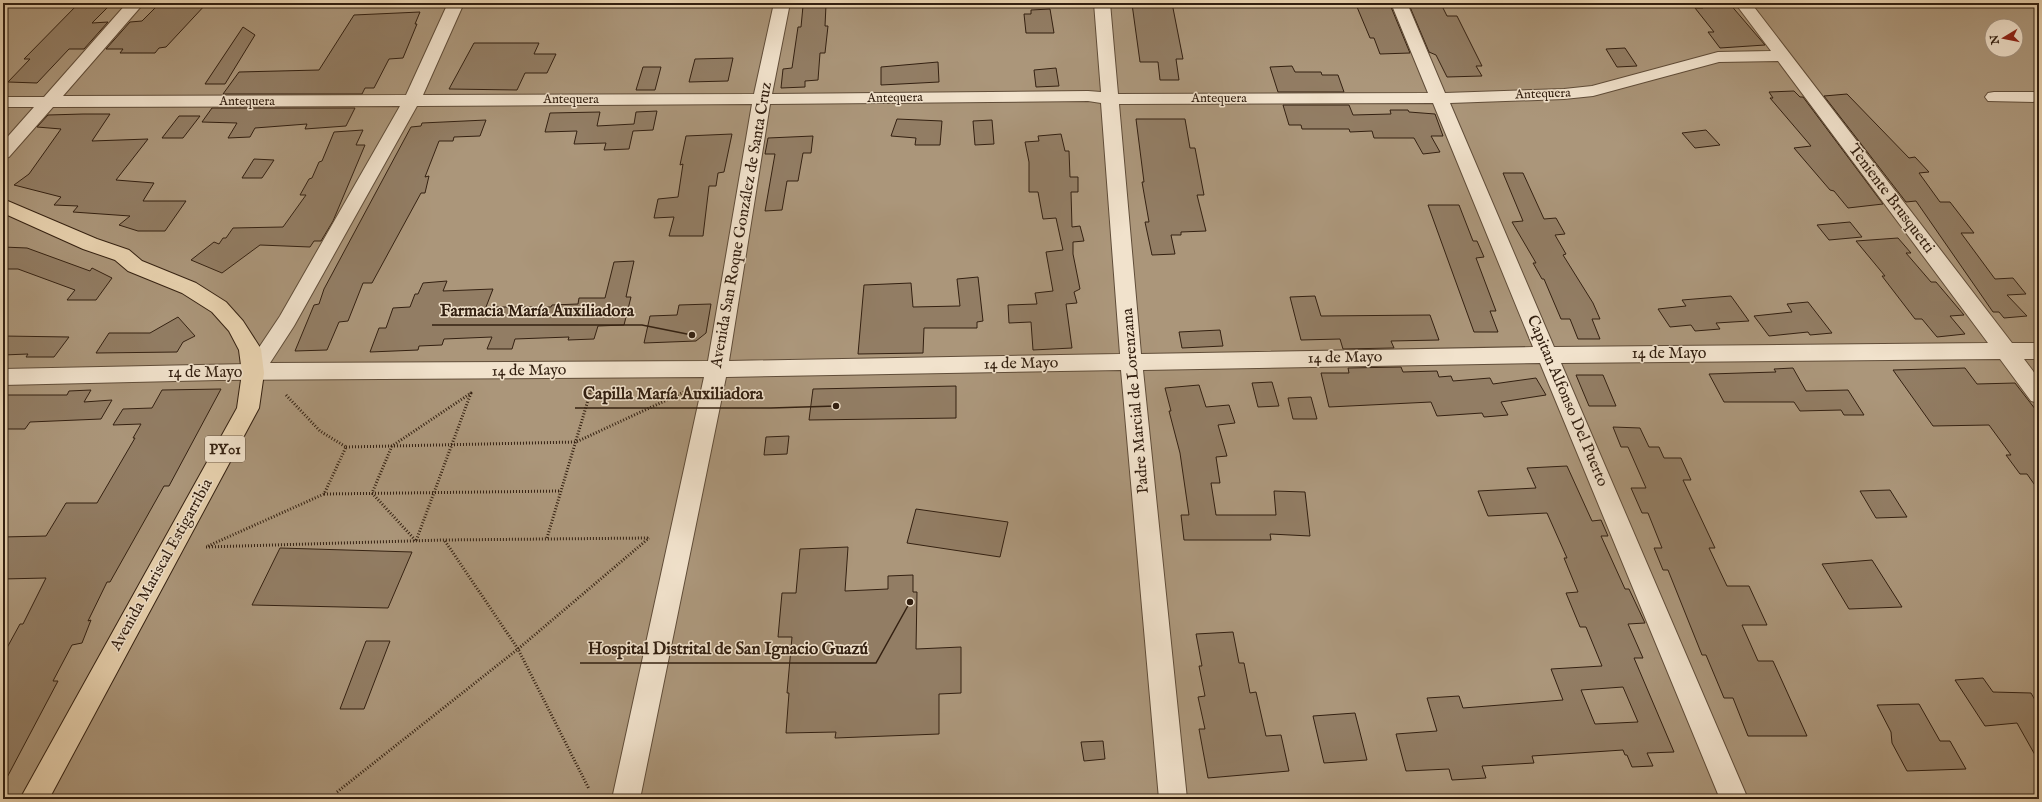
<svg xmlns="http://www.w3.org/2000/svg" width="2042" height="802" font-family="'IM FELL English',serif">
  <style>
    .water { fill: #ab967a; stroke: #7b6750; fill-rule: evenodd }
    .building { fill: #927d64; stroke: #332011; fill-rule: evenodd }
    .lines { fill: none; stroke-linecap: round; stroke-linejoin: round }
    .minor-casing { stroke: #604d39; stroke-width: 2 }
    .highway-casing { stroke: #332011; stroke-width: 2 }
    .path { stroke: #332011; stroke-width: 3; stroke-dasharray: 1 2; stroke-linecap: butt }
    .minor { fill: #f1e2cc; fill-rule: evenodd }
    .highway { fill: #e9d3b0; fill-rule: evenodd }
    .labels { text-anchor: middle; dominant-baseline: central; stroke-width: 3; stroke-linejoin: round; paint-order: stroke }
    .far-street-label { font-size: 13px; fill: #332011; stroke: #f1e2cc }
    .shield { fill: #f1e2cc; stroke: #6c5a49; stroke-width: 1 }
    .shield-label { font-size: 15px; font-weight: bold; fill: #332011 }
    .street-label { font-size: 16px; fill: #332011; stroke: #f1e2cc }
    .leader { fill: none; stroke: #332011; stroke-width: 1.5 }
    .callout-dot { fill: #332011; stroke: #f1e2cc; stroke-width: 1.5 }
    .callout-label { font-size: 17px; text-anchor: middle; font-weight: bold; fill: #332011; stroke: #f1e2cc; stroke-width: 3; stroke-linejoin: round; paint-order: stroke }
  </style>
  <rect width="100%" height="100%" fill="#e9d3b0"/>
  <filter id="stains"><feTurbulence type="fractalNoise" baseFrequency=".005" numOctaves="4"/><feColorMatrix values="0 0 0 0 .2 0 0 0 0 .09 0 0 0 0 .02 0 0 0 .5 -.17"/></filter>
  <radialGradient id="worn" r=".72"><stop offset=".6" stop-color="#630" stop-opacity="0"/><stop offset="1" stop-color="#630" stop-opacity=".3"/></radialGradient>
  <path class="water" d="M3 3H2039V799H3ZM1992 26H2016V50H1992Z"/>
  <g class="building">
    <path d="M79 3H112L92 23 108 22 84 49H69L37 83 8 82 30 59H24Z"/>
    <path d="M160 3H207L166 47 159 48 155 53H120L123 49H106L130 22 142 21Z"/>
    <path d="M1172 3 1183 59H1176L1179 80H1160L1158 62H1140L1132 4Z"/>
    <path d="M1699 3H1729L1765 45 1720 48 1708 32H1714L1695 8H1703Z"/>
    <path d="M826 5 825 26H828L825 53H820L818 80 805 81V87L781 88 783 69 792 68 798 27H801L803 6Z"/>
    <path d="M1388 6 1391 7 1410 53 1380 54 1374 38H1370L1357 7Z"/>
    <path d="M1442 6 1447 16H1457L1482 66H1476L1482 76 1447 77 1436 55 1429 52 1410 7Z"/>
    <path d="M1050 9 1054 33H1026L1024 14H1031V10Z"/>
    <path d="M420 12 415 24H417L403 58 389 59 374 88H365L362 94H223L239 72 319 70 354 15Z"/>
    <path d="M243 27 255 35 225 84H205Z"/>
    <path d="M474 43H539L534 54H556L547 73H525L517 90 449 89Z"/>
    <path d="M1625 48 1637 66 1617 67 1606 49Z"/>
    <path d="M733 58 728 81 689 82 695 59Z"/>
    <path d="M938 62 939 82 881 85V67Z"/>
    <path d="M1292 66 1295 72H1321L1322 75H1338L1344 92H1278L1270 67Z"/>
    <path d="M643 67H661L655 90H636Z"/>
    <path d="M1056 68 1059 86 1036 87 1034 70Z"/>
    <path d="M1794 91 1800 97H1803L1883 204 1848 208 1834 191 1830 190 1794 148 1811 146 1770 98H1773L1769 92Z"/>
    <path d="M1847 94 1909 158 1915 157 1929 172 1919 173 1940 202H1950L1974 233H1961L1995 279 2013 278 2026 294 2007 295 2027 316 2004 318 1999 312H1993L1916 201 1906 202 1824 96Z"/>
    <path d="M1283 105H1349L1353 115 1391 114 1390 110H1408L1409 112 1435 114 1443 136H1431L1440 152 1423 154 1414 138H1374L1372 131 1350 132 1349 129H1302L1301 125H1289Z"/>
    <path d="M212 108H355L346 126 305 129 307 124 255 128 250 137 228 138 237 123 202 122Z"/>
    <path d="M657 111 653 130 633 131 629 149 604 150 606 143 574 144 577 131 545 132 550 113 600 112 597 126 634 124 636 112Z"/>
    <path d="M83 114H110L92 141 148 139 116 180 154 183 143 201H186L165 231H138L119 225 130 216 73 212 78 206 54 205 61 197 14 185 29 174 61 129 37 127 48 115Z"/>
    <path d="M179 116H200L183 138H162Z"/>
    <path d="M897 119 942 121 940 145H915L916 138 891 136Z"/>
    <path d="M1136 119H1185L1190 148H1195L1204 195H1197L1206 231 1181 232V235H1171L1175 254 1152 255 1145 222H1149L1142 182H1144Z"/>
    <path d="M486 120 480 136 454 137 453 141H439L425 177 429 176 425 193H421L372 283H363L348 321 339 322 327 350 295 351 314 305 319 304 324 289 411 127 421 126 422 123Z"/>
    <path d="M992 120 994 144 975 145 973 121Z"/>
    <path d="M363 130 356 145H365L333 221 321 241H314L310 247 260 245 222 273 191 260 214 242 219 244 223 238H226L233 228 283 227 306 195H300L309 179 312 178 319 162 322 161 334 132Z"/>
    <path d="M1706 130 1720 145 1695 148 1682 133Z"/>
    <path d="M732 134 724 172 718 173 716 186H709L703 236H669L674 217 654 218 658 199 678 197 683 164 680 165 686 136Z"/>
    <path d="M1061 134 1065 151H1069L1070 177H1078V192H1071L1072 227 1080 226 1084 241 1073 242V254L1080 289 1074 292 1077 303 1066 304 1072 348 1033 350 1031 322 1009 323 1008 305 1037 304 1035 293 1053 291 1046 252 1063 250 1056 218 1043 219 1038 192H1029V162L1025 142 1039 141 1038 136Z"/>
    <path d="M813 136 811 153H803L798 181H787L782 210 765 211 775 154H765L768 138Z"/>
    <path d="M254 159 274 160 262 178H242Z"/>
    <path d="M1503 173H1523L1544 219 1556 218 1565 234 1555 235 1566 254 1563 255 1593 303 1600 319H1592L1600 339H1578L1570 319H1561L1544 279H1542L1533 263H1536L1512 222 1523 221Z"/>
    <path d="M1428 205H1459L1473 241H1477L1484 257 1476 258 1496 311H1490L1498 332H1474Z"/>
    <path d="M1850 222 1862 237 1829 240 1817 225Z"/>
    <path d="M1898 238 1911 253H1906L1931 282H1936L1964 315 1950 316 1965 334 1937 337 1922 319H1915L1882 276H1885L1856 241Z"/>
    <path d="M3 247 27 248 90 271 92 268 112 278 96 300H67L75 290 18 269H3Z"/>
    <path d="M634 261 626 297H631L624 325 598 326 594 339 568 340 569 337 515 339 512 349H487L492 337 444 339 442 345 419 346 418 350 370 352 379 328H386L393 308 410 307 415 294H418L423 283 447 281 443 291 493 289 486 307H551L552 305 578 304 579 298H605L614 262Z"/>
    <path d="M978 277 983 321 977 322V328H924L923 353 858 354 864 285 911 283 913 307 960 306 957 279Z"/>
    <path d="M1315 296 1321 316 1430 315 1439 340 1391 341 1394 348 1343 349 1340 339 1301 340 1290 297Z"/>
    <path d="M1731 296 1749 321 1716 323 1720 329 1695 331 1691 325 1670 327 1658 309 1686 306 1682 300Z"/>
    <path d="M1808 302 1832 333 1810 335 1808 332 1769 336 1754 316 1792 312 1787 304Z"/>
    <path d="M711 304 706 333 696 341 644 343 650 316 677 315 679 305Z"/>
    <path d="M178 317 195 336 183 342 177 352 96 353 109 333H150Z"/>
    <path d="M1220 330 1223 346 1182 348 1179 332Z"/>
    <path d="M3 336 69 337 54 357H26L28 354 3 355Z"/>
    <path d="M1401 367 1403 372 1437 371 1439 377 1451 376 1453 381 1490 378 1493 384 1536 378 1546 395 1501 402 1508 415 1484 417 1482 413 1437 416 1431 402 1329 407 1321 373H1349L1348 368Z"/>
    <path d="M1793 368 1806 391 1848 390 1864 415H1844L1841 410 1800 411 1794 402H1724L1709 374 1776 372 1774 369Z"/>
    <path d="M1965 368 1977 384 2015 383 2039 414V491L2027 474H2020L2006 455H2011L1989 425 1933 426 1893 370Z"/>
    <path d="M1576 375H1603L1616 406H1589Z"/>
    <path d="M1272 382 1279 406 1258 407 1252 383Z"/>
    <path d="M1199 385 1206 407 1229 405 1235 423 1218 425 1227 456 1216 457 1220 483H1211L1216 515H1276L1274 491 1305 492 1310 536 1270 534 1271 540H1184L1181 515H1189L1180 453 1169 411H1171L1165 388Z"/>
    <path d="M956 386V418L809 420 813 389Z"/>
    <path d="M221 389 169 486H164L110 582H107L88 621 91 620 82 643 72 645 53 681H58L3 785V655L20 624H23L46 578 3 579V537L46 536 66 503H97L135 438H133L141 424 113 425 123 409 152 408 162 390Z"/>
    <path d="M91 390 84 402 112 400 101 419 30 422 25 429H3V395H67L69 391Z"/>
    <path d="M1311 397 1317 419H1293L1288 398Z"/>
    <path d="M1613 427 1640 428 1649 447H1659L1664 458H1681L1691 480H1683L1715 548H1709L1727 586H1749L1767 625H1742L1758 661H1773L1807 736H1748L1733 698H1724L1706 655H1702L1668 570H1663L1654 548H1662L1648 513H1642L1631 488H1646L1628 447H1621Z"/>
    <path d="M789 436 787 454 764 455 766 437Z"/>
    <path d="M1567 466 1592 521 1601 520 1608 536H1601L1625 589H1629L1645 623 1628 624 1643 658H1634L1674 752 1647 753 1653 766 1632 767 1627 755H1625L1623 750 1532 756 1534 763 1482 766 1486 778 1452 780 1449 769 1406 771 1396 734 1437 731 1427 698 1459 696 1463 708 1563 700 1551 669 1602 666 1586 627H1580L1566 593 1578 592 1564 558H1567L1547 513 1488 516 1478 491 1536 488 1527 468ZM1623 687 1638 722 1595 724 1581 690Z"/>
    <path d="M1890 490 1907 517 1876 518 1860 491Z"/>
    <path d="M916 509 1008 522 1000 557 907 543Z"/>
    <path d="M848 547 845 591 888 589V576L913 575V592H917L916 649 961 647V693L939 694V734L835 738 836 732 786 733 789 693H787L792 637H778L782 593H796L800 549Z"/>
    <path d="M280 548 412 552 388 608 252 605Z"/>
    <path d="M1872 560 1902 607 1849 609 1822 564Z"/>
    <path d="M1233 632 1239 663H1244L1250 693 1256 692 1266 736 1281 735 1289 771 1208 778 1199 729H1205L1198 697 1205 696 1199 666H1202L1196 634Z"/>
    <path d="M366 641H390L364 709H340Z"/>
    <path d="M1983 678 1993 692 2031 693 2039 707V762L2017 723 1985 726 1955 680Z"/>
    <path d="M1919 704 1940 741H1950L1966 769 1907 771 1892 743 1891 732 1877 705Z"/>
    <path d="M1355 713 1367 760 1324 763 1313 716Z"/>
    <path d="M1103 741 1105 759 1084 761 1081 742Z"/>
  </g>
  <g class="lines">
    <defs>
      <g id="minor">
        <path d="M127 3H144L63 96 406 95 448 3H464L423 95 754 94 774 3H790L772 94 1088 91 1101 92 1094 3H1110L1118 94 1428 93 1391 3H1407L1445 93 1564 89 1592 86 1718 52 1771 51 1735 3H1751L2012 343H2039V359H2024L2039 379V403L2031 401 2000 359 1561 363 1748 799H1720L1540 363 1143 370 1187 799H1159L1121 370 726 377 640 799H612L704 377 219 380 3 385V369L248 364 280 316 400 106 53 107 9 157 3 159V142L34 107H3V97H44ZM1778 61 1988 343 1554 347 1450 103 1564 99 1593 96 1719 62ZM1088 101 1101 103 1120 354 729 361 770 104ZM1433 103 1533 347 1141 354 1119 104ZM752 104 708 361 270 363 294 326 417 106Z"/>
        <path d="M1994 92H2039V102L1988 101 1985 97 1988 93Z"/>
      </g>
      <path id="highway" d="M3 199 97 239 129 250 142 261 196 283 226 302 243 321 261 349 264 373 259 408 49 799H20L237 408 242 373 239 350 229 331 212 312 182 293 128 271 115 260 83 249 3 213Z"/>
    </defs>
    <use href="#minor" class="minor-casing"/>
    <use href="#highway" class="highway-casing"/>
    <g class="path">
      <path d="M471 393 416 541 372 493 392 446Z"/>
      <path d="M346 447 576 442 684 392"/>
      <path d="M324 494 561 491"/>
      <path d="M547 538 591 390"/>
      <path d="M445 541 518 649 589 789"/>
      <path d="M208 546 324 494 346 447 320 431 286 395"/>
      <path d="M206 547 444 540 649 538"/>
      <path d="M337 792 518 649 649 538"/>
    </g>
    <use href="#minor" class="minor"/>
    <use href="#highway" class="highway"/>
  </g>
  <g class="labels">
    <g class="far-street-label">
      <text transform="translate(1543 94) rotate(-2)">Antequera</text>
      <text transform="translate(895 98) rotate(-1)">Antequera</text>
      <text x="1219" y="98">Antequera</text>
      <text x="571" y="99">Antequera</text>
      <text x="247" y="101">Antequera</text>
    </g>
    <rect class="shield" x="205" y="436" width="40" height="26" rx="3"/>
    <g class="shield-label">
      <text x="225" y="449">PY01</text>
    </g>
    <g class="street-label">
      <text transform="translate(1891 199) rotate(53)">Teniente Brusquetti</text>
      <text transform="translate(742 225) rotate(-80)">Avenida San Roque González de Santa Cruz</text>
      <text x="1669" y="354">14 de Mayo</text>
      <text transform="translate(1345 358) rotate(-1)">14 de Mayo</text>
      <text transform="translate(1021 364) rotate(-1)">14 de Mayo</text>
      <text transform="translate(529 371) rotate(-1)">14 de Mayo</text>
      <text x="205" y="373">14 de Mayo</text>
      <text transform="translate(1136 401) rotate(-95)">Padre Marcial de Lorenzana</text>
      <text transform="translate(1567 401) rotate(67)">Capitan Alfonso Del Puerto</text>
      <text transform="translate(162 565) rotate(-61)">Avenida Mariscal Estigarribia</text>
    </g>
  </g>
  <path class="leader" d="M692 335L642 325H432M836 406L771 408H575M910 602L876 663H580"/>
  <g class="callout-dot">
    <circle cx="692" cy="335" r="4"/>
    <circle cx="836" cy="406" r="4"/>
    <circle cx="910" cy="602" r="4"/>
  </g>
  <g class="callout-label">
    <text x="537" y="316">Farmacia María Auxiliadora</text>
    <text x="673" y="399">Capilla María Auxiliadora</text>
    <text x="728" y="654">Hospital Distrital de San Ignacio Guazú</text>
  </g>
  <rect width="2042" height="802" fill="none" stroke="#e9d3b0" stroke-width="16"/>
  <rect x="4" y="4" width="2034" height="794" fill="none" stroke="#332011" stroke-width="2"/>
  <rect x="8" y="8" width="2026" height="786" fill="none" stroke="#332011"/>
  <g transform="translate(2004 38) rotate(260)"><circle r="19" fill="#f1e2cc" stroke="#a59481"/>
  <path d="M0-3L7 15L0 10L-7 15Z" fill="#8f2418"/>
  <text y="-6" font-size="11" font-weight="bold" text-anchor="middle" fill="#332011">N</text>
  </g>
  <rect width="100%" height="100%" filter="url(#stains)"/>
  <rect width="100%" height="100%" fill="url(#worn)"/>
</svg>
